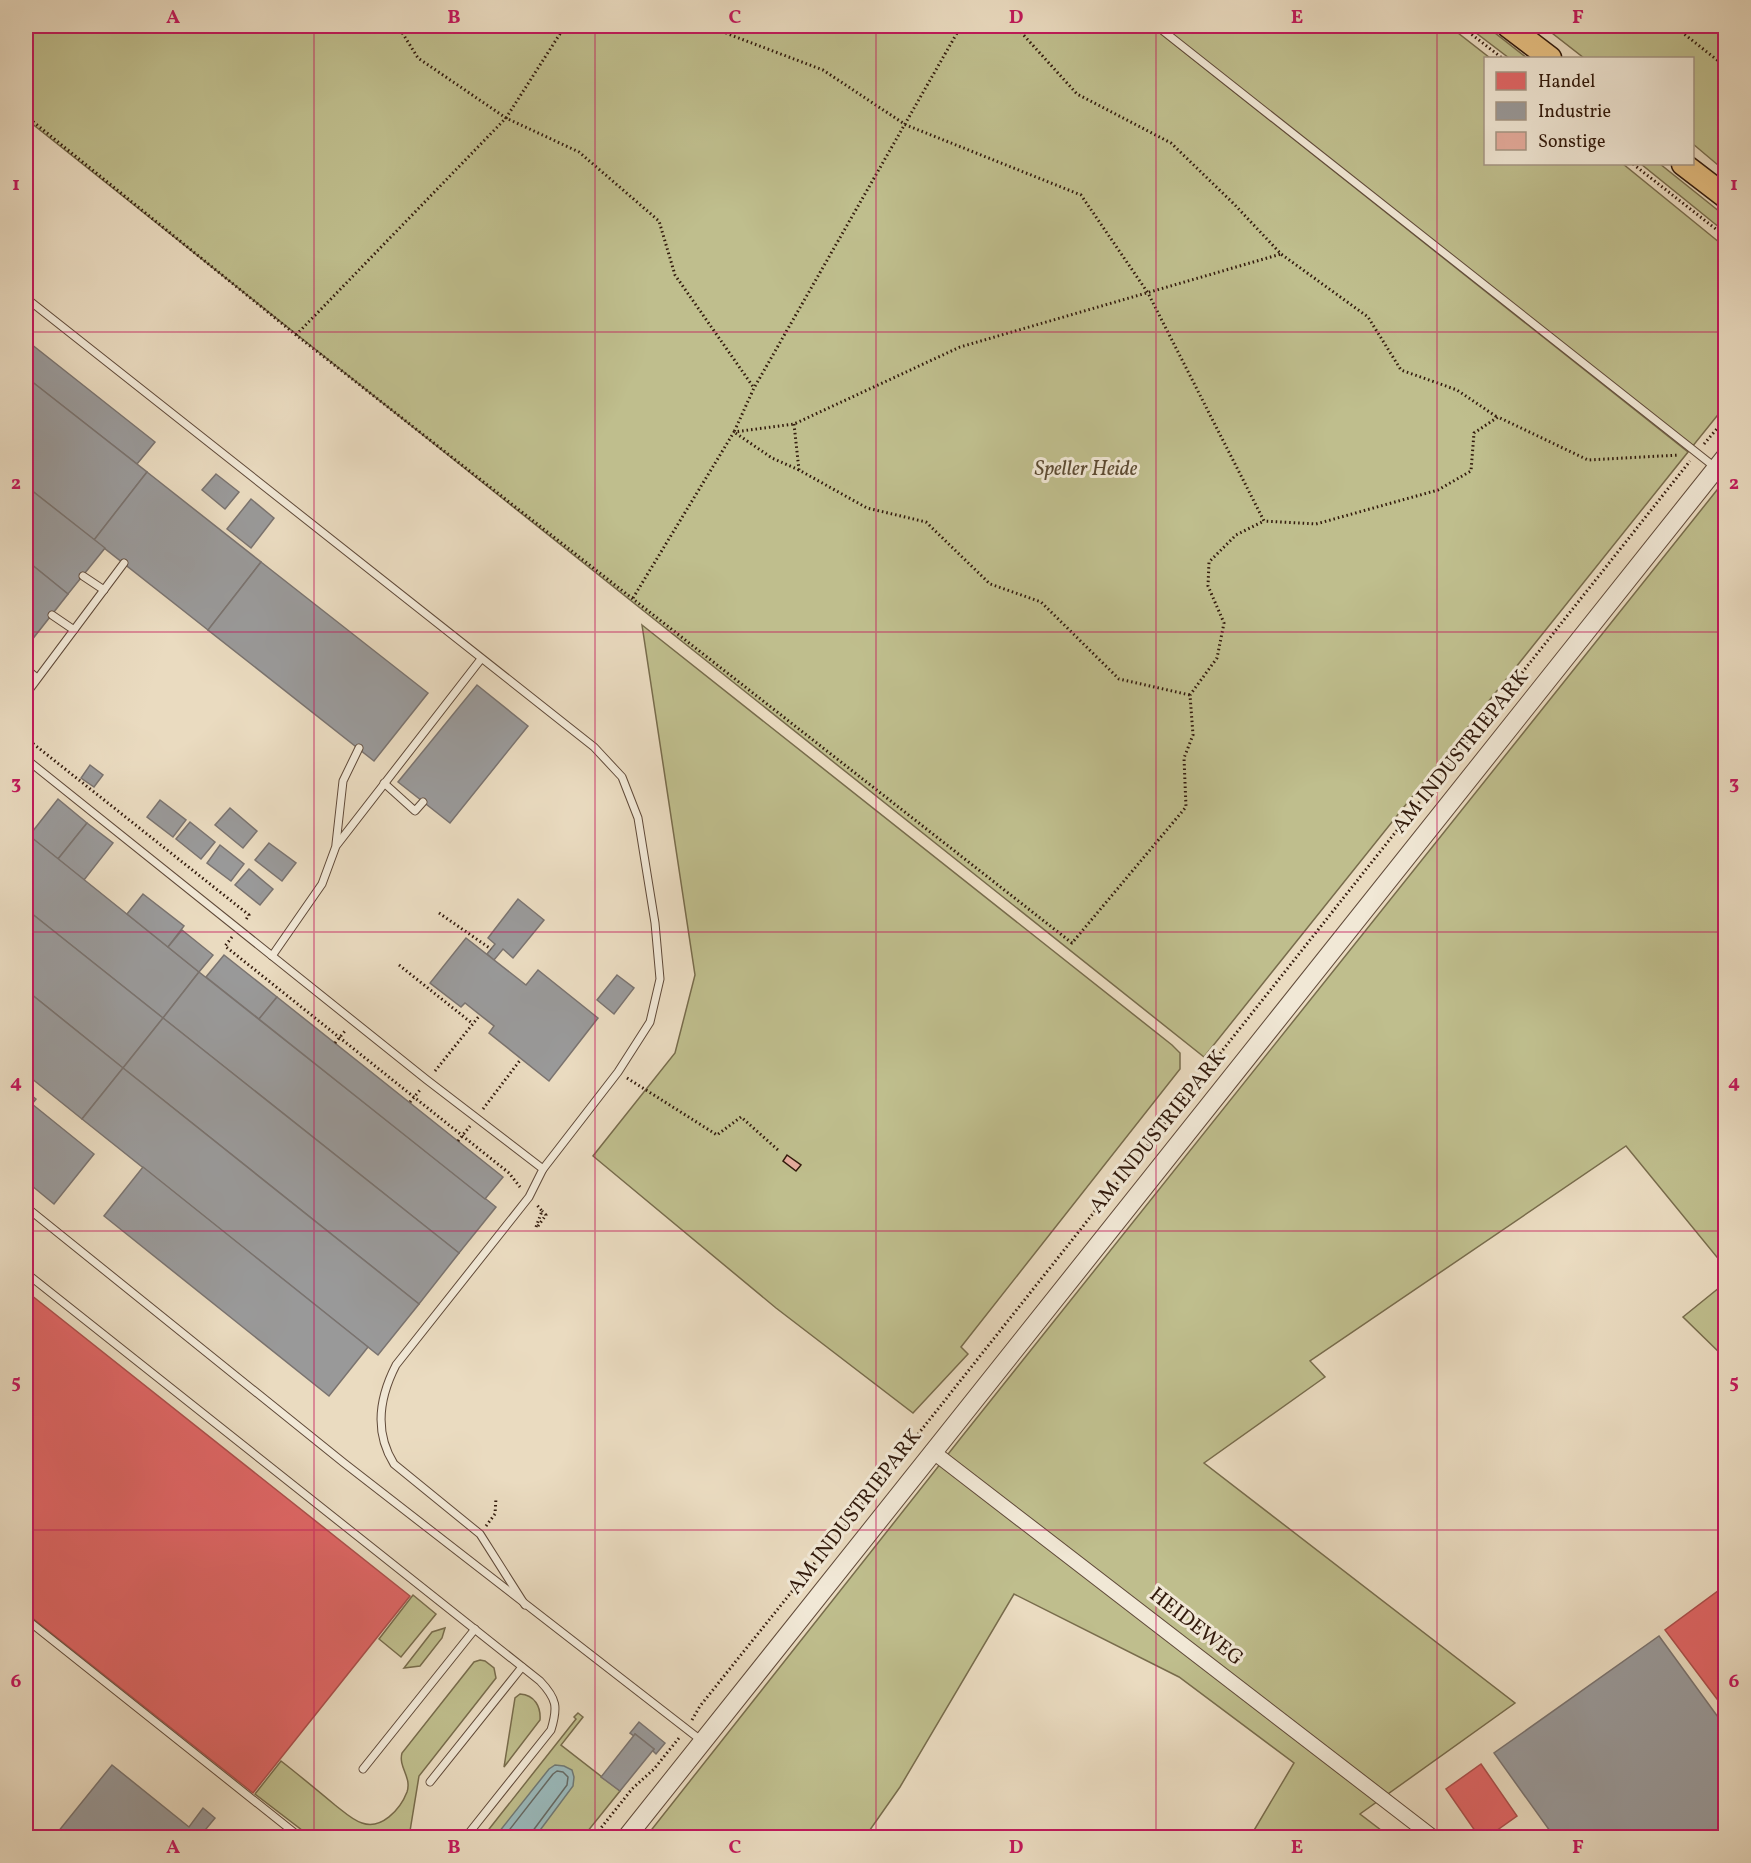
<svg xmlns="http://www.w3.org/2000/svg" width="1751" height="1863" font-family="Vollkorn,serif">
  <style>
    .green { fill: #bfbe8d; stroke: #786c4c; stroke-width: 1.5 }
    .water { fill: #9ab9bb; stroke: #707975; stroke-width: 1.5 }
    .shops { fill: #e06666; stroke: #ac4f4b; stroke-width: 1.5 }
    .industry { fill: #999; stroke: #7a736f; stroke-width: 1.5 }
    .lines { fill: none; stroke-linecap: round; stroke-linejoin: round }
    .shore { stroke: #666a64; stroke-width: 1.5 }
    .building { fill: #e5ac9d; stroke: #321a0c; stroke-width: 1.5 }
    .service-casing { stroke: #604a39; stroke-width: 9 }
    .minor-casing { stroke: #604a39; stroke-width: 16 }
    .tertiary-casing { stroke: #604a39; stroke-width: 20 }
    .primary-casing { stroke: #321a0c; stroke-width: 25 }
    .path { stroke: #321a0c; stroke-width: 3; stroke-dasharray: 1.5 3; stroke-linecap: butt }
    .service { stroke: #f1e8d6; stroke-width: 7 }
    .minor { stroke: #f1e8d6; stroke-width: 14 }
    .tertiary { stroke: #f1e8d6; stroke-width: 18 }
    .primary { stroke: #e5be80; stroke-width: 22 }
    .grid { fill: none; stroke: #c2185b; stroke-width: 1.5; stroke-opacity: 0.55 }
    .labels { text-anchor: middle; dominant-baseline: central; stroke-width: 6; stroke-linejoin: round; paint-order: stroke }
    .park-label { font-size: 21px; font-style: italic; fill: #5c4b33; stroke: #f1e8d6 }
    .street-label { font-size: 21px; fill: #321a0c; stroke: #f1e8d6 }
    .neatline { fill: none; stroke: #c2185b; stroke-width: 2 }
    .grid-label { font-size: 20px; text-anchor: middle; font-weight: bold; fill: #c2185b }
  </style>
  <rect width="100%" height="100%" fill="#eadbc0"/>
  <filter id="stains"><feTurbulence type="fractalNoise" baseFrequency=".00333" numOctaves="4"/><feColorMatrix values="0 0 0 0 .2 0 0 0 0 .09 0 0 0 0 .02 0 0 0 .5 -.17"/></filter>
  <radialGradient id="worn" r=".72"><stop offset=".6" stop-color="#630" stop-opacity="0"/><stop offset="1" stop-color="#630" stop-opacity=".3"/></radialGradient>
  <g class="green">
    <path d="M26 26H1151L1688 452 1204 1057 26 119Z"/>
    <path d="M1161 26H1449L1490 58H1486V164H1623L1725 247V406L1692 447Z"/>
    <path d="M1467 26H1486L1527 58H1509Z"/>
    <path d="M1543 26H1725V171L1693 144 1692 58H1584Z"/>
    <path d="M1641 164H1660L1720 212 1725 217V232Z"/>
    <path d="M1725 480V1267L1626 1146 1310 1361 1325 1377 1204 1463 1515 1703 1360 1814 1390 1837H1250L1294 1763 1179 1677 1014 1594 900 1787 865 1837 645 1838 960 1439Z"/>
    <path d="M642 625 1172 1045 1180 1053V1069L961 1347 968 1354 913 1413 776 1308 593 1156 675 1053 695 975Z"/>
    <path d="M1725 1283V1358L1683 1317Z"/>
    <path d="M413 1595 436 1614 401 1657 379 1639Z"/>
    <path d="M445 1628 442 1638 420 1666 404 1668 432 1632Z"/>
    <path d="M480 1660 485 1661 494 1668 496 1678 419 1776 409 1837H311L255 1794 281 1761C299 1775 317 1790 335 1805 343 1811 352 1820 362 1823 381 1830 400 1810 407 1792 412 1777 398 1767 402 1753L474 1662Z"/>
    <path d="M520 1694C535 1695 541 1707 540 1720L504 1767 515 1698Z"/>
    <path d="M578 1713 583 1717 561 1745 620 1791 583 1837 482 1838 576 1719 574 1717Z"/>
  </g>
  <path class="water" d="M555 1765 564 1766 572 1770 574 1777 573 1786 535 1837H495L549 1769Z"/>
  <g class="shops">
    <path d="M26 1291 410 1596 253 1793 26 1613Z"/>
    <path d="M1726 1585V1711L1665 1630Z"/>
    <path d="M1481 1764 1517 1816 1486 1838H1480L1446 1789Z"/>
  </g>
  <g class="industry">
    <path d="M26 340 155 442 137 464 26 377Z"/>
    <path d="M26 377 147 472 94 540 26 486Z"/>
    <path d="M147 472 261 562 208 630 94 540Z"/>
    <path d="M216 474 239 492 225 509 202 490Z"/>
    <path d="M26 486 105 548 68 594 26 560Z"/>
    <path d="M251 499 274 518 251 548 227 529Z"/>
    <path d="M26 560 68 594 31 641 26 636Z"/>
    <path d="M261 562 428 693 374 761 208 630Z"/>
    <path d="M477 685 528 726 450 823 398 782Z"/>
    <path d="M90 765 103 775 94 787 81 778Z"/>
    <path d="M58 799 87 823 58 859 29 836Z"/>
    <path d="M160 800 186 820 173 837 147 817Z"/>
    <path d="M230 808 257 831 243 848 215 825Z"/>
    <path d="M190 822 215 842 201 859 176 839Z"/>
    <path d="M87 823 113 843 84 880 58 859Z"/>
    <path d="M26 833 199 972 163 1018 26 909Z"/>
    <path d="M269 843 296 863 282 881 255 860Z"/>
    <path d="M220 845 244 864 231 881 207 863Z"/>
    <path d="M249 869 273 889 260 905 235 885Z"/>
    <path d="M143 894 184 926 168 947 127 914Z"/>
    <path d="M518 899 544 920 513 958 503 949 494 960 487 954 495 944 488 938Z"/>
    <path d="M26 909 163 1018 123 1068 26 990Z"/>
    <path d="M182 930 213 955 199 972 168 947Z"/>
    <path d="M466 938 526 985 538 970 598 1018 549 1081 489 1033 494 1026 465 1003 461 1007 430 983Z"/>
    <path d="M224 955 277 997 259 1019 206 977Z"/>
    <path d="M199 972 496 1207 459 1253 163 1018Z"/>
    <path d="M617 975 634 988 614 1014 597 1000Z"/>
    <path d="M26 990 123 1068 82 1119 26 1074Z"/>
    <path d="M277 997 503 1177 485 1199 259 1019Z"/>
    <path d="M163 1018 459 1253 419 1304 123 1068Z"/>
    <path d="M123 1068 419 1304 378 1355 82 1119Z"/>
    <path d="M26 1091 36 1099 32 1104 94 1154 54 1204 26 1181Z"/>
    <path d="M143 1167 368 1347 329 1396 104 1216Z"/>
    <path d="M1659 1636 1726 1728V1838H1555L1494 1753Z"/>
    <path d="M639 1722 665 1743 656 1754 653 1751 654 1749 635 1734 634 1736 630 1733Z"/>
    <path d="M635 1734 654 1749 620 1791 601 1777Z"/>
    <path d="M112 1765 189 1827 203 1808 215 1818 201 1835 205 1838H53Z"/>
  </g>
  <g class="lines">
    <path class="shore" d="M503 1838 553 1774 557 1771 563 1772 568 1777 567 1785 532 1832 531 1838"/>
  </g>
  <path class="building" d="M787 1155 801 1165 796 1171 783 1161Z"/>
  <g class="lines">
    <defs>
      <g id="service">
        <path d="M1157 26 1716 468"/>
        <path d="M26 298 594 747 622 777 638 818 655 923 660 979 650 1022 618 1072 543 1169"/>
        <path d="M83 576 104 590"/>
        <path d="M52 615 74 630"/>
        <path d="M26 669 37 678"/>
        <path d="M26 694 124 563"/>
        <path d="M26 759 427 1080 543 1169 529 1197 396 1365C379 1398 374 1432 394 1464L480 1534 525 1605"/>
        <path d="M384 783 415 811 423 802"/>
        <path d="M336 844 343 781 359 748"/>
        <path d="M272 956 322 884 336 846 481 659"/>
        <path d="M26 1207 344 1463 702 1741"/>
        <path d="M26 1273 540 1681C557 1699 558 1707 551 1730L465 1838"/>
        <path d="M26 1619 301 1838"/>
        <path d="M363 1769 475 1629"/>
        <path d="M430 1782 522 1667"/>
      </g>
      <path id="minor" d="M932 1451 1434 1838"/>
      <path id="tertiary" d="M626 1838 1726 456"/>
      <g id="primary">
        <path d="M1508 26 1550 58"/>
        <path d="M1683 164 1726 197"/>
      </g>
    </defs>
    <use href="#service" class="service-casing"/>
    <use href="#minor" class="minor-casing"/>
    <use href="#tertiary" class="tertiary-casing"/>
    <use href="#primary" class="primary-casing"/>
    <g class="path">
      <path d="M565 26 506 118 579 152 659 221 675 275 754 388"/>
      <path d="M714 26 728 34 823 70 906 125 1081 195 1148 293 1264 521 1316 524 1438 490 1471 471 1474 433 1498 417 1588 460 1679 455"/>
      <path d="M1009 26 1019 30 1077 94 1171 143 1234 204 1281 254 1368 317 1401 370 1457 390 1497 417"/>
      <path d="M1461 26 1502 58"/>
      <path d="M1674 26 1726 67"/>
      <path d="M26 116 296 335 1072 943 1186 807 1184 758 1193 735 1190 695 1217 658 1224 623 1208 586 1209 562 1236 535 1264 521"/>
      <path d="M1633 164 1726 237"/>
      <path d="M296 335 506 118 418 58 398 26"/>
      <path d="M794 424 799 470 867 508 926 522 990 584 1041 602 1119 679 1190 695"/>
      <path d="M1704 444 1726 418"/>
      <path d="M799 470 772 458 734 432 754 388 961 26"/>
      <path d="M633 598 734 432 794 424 960 347 1281 254"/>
      <path d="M26 738 249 915 245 921"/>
      <path d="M439 913 491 949"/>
      <path d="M232 937 225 946 509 1173 520 1187"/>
      <path d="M399 965 473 1024"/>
      <path d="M335 1043 345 1031"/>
      <path d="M435 1071 480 1015"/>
      <path d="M627 1078 717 1135 741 1117 779 1151"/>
      <path d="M410 1102 420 1090"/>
      <path d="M483 1109 521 1059"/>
      <path d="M458 1141 470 1126"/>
      <path d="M538 1226 546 1215 542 1211"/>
      <path d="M536 1227 542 1211 537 1205"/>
      <path d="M486 1526 495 1514 496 1498"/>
      <path d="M692 1720 700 1706 915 1438 1690 461"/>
      <path d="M593 1838 632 1789 654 1769 679 1738"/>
    </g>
    <use href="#service" class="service"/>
    <use href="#minor" class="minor"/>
    <use href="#tertiary" class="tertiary"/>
    <use href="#primary" class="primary"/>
  </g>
  <path class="grid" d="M314 26V1838M595 26V1838M876 26V1838M1156 26V1838M1437 26V1838M26 332H1726M26 632H1726M26 932H1726M26 1231H1726M26 1530H1726"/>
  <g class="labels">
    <g class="park-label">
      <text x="1086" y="469">Speller Heide</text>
    </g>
    <g class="street-label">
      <text transform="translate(1461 752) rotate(-51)">AM INDUSTRIEPARK</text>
      <text transform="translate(1158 1132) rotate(-51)">AM INDUSTRIEPARK</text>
      <text transform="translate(855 1512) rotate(-52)">AM INDUSTRIEPARK</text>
      <text transform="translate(1196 1627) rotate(38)">HEIDEWEG</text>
    </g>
  </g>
  <rect width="1751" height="1863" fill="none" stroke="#eadbc0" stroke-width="66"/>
  <rect x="1484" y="57" width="210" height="108" fill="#f1e8d6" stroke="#a59685" stroke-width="1.5"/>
  <rect x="1496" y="72" width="30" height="18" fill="#e06666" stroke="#a59685" stroke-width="1.5"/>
  <text x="1538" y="87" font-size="18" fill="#321a0c">Handel</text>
  <rect x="1496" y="102" width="30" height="18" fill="#999999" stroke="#a59685" stroke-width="1.5"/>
  <text x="1538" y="117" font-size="18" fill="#321a0c">Industrie</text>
  <rect x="1496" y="132" width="30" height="18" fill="#e5ac9d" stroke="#a59685" stroke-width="1.5"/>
  <text x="1538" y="147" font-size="18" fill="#321a0c">Sonstige</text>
  <rect x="33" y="33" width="1685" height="1797" class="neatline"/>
  <g class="grid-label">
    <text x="173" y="23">A</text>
    <text x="454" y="23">B</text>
    <text x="735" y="23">C</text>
    <text x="1016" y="23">D</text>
    <text x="1297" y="23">E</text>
    <text x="1578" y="23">F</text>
    <text x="16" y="190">1</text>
    <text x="1734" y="190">1</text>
    <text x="16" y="489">2</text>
    <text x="1734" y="489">2</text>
    <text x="16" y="789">3</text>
    <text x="1734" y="789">3</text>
    <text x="16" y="1088">4</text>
    <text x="1734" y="1088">4</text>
    <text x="16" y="1388">5</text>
    <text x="1734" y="1388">5</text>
    <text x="16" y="1687">6</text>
    <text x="1734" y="1687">6</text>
    <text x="173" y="1853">A</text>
    <text x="454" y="1853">B</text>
    <text x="735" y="1853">C</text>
    <text x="1016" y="1853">D</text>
    <text x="1297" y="1853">E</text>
    <text x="1578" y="1853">F</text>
  </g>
  <rect width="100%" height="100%" filter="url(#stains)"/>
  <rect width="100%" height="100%" fill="url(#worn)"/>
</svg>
